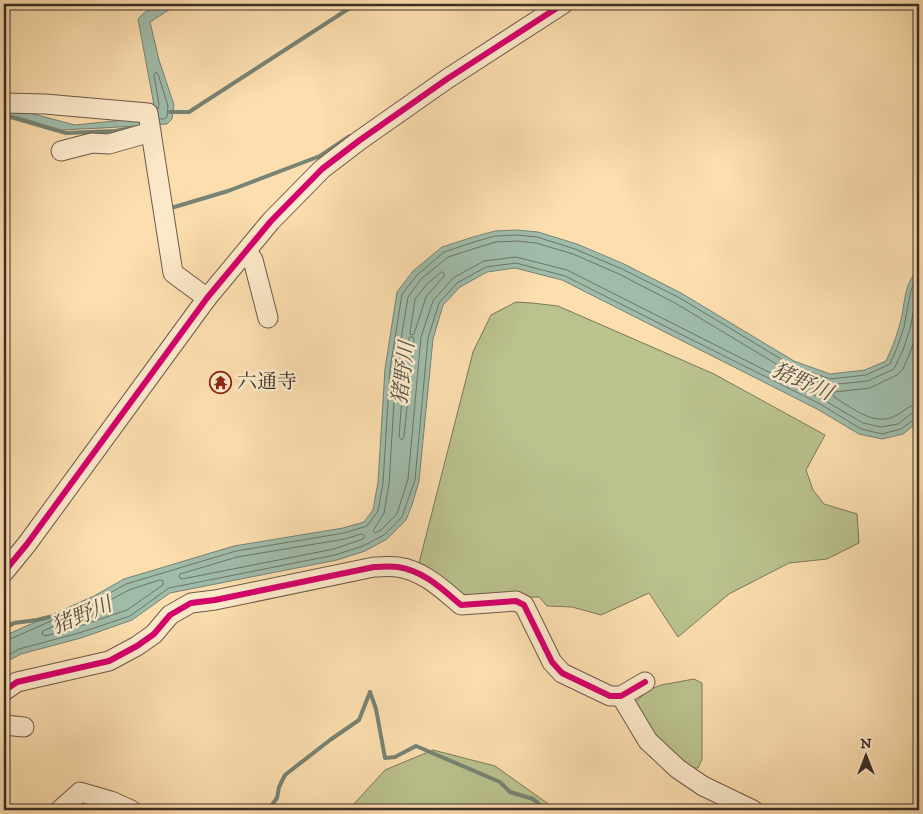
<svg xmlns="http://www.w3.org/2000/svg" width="923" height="814" font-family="'IM FELL DW Pica','Noto Serif JP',serif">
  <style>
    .green { fill: #bac28e; stroke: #7a785a }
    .water { fill: #9fbcaa; stroke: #778375 }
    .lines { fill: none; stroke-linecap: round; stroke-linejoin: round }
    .shore { stroke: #6c7568; stroke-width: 1 }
    .stream { stroke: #778375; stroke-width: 4 }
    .minor-casing { stroke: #6a5a48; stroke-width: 21 }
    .minor { stroke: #fdeacb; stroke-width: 19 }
    .cycleway-casing { stroke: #fdeacb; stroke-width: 9 }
    .cycleway { stroke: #d6006c; stroke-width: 6 }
    .labels { text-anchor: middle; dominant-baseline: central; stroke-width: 5; stroke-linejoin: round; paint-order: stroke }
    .poi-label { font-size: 20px; fill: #3a2e26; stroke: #fdeacb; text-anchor: start }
    .water-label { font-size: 21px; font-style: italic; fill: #535247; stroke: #fdeacb }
  </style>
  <rect width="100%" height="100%" fill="#fcdeaf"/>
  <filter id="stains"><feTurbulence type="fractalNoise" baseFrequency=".004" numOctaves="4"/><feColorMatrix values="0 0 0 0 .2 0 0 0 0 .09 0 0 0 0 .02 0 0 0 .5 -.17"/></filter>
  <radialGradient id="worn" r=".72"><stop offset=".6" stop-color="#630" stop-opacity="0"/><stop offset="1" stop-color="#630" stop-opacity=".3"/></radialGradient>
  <g class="green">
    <path d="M516 302 532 303 558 306 714 374 825 435 806 470 813 490 824 504 857 514 859 543 827 559 789 563 729 594 678 637 649 593 601 615 572 607 547 606 539 597 470 599 418 567 473 352 491 315Z"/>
    <path d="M694 679 702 683V759L698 768H688L651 736 634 703 649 690 661 685Z"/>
    <path d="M433 750 495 766 557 810H347L352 806 385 770Z"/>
  </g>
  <g class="water">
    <path d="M159 4H178L150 22 159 60 174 105 172 119 167 124 102 128 60 130 19 117 4 115V109L22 111 75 125 143 118 151 114 154 105 138 19 144 13Z"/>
    <path d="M517 230 538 232 577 244 624 264 681 293 794 361 830 374 865 370 886 361C891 350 896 339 899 327 906 305 902 286 919 268V421L903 434 882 439 859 434 817 409 562 280 515 268 487 272 460 287 443 305 433 339 419 481 412 505 406 520 387 539 365 551 337 560 170 593 132 620 81 638 21 654 4 663V636L94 596 124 579 234 546 343 528 364 522 373 510 378 482 385 369 397 292 413 271 442 247 473 237 495 231Z"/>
  </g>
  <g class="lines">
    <g class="shore">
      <path d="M158 109 159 104 154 75 156 72 158 74 168 106 167 117 164 119H160"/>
      <path d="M442 272 444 273V276L426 297 414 334 411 335 410 333 415 299 427 284Z"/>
      <path d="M919 288 917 293 910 329 903 350 894 369 868 381 829 385 788 371 675 303 619 274 573 254 536 243 517 241 496 242 476 248 448 257 421 279 408 297 396 370 389 484 384 513 373 531 375 533 381 530 397 514 408 479 421 337 433 301 453 278 484 261 516 257 567 270 822 399 863 423 881 427 898 424 912 413 919 412"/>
      <path d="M919 322 917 331 910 353 903 369 897 375 870 388 835 392 833 395 834 397C851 407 874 427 895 416 904 412 908 405 919 404"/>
      <path d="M410 337H413L414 339 404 437 402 440 399 437 404 371 409 339Z"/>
      <path d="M362 534 365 536 363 539 334 549 182 579 179 577 180 574 237 557 345 539Z"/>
      <path d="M160 580 163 581V585L127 610 77 627 45 636 42 634 43 631 99 606 129 590Z"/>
      <path d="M4 640H8L96 601 126 584 236 551 344 533 367 526 378 511 383 483 390 369 402 294 417 275 444 252 474 242 495 236 517 235 537 237 575 249 622 269 678 297 791 365 830 379 866 375 890 364 897 348 904 327 911 290 919 275"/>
      <path d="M4 658 19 649 79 633 130 616 169 588 335 555 363 546 384 535 402 517 415 480 428 338 439 303 457 283 486 267 516 263 565 276 820 404 861 429 882 434 901 429 915 419 919 418"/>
    </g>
    <g class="stream">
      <path d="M130 4V6"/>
      <path d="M170 112H189L356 4"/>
      <path d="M4 115 66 133 115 131 132 128"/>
      <path d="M170 205 171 208 228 191 320 156 350 136"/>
      <path d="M4 629 14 623 37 620 49 617"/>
      <path d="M370 692 376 709 385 758 395 757 416 746 500 782 510 792 533 799 546 810"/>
      <path d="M268 810 277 798 279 787 285 775 330 740 359 720 370 692"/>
    </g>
    <defs>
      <g id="minor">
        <path d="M4 103 45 104 148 113 173 273 207 298"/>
        <path d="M61 151 92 143 109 144 151 132"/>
        <path d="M247 251 253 260 268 318"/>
        <path d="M4 572 27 544 207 298 271 221 322 169 360 140 447 79 563 4"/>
        <path d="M4 691 17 682 109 661 137 646 154 634 170 615 191 603 215 600 374 567C382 567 390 566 398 567 424 571 442 589 461 605L516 601 524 605 552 662 562 673 610 696H621L645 682"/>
        <path d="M621 696 648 741 678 769 703 786 753 810"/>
        <path d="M4 725 24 727"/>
        <path d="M60 810 80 792 111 801 131 810"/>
      </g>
    </defs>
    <use href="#minor" class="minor-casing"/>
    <use href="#minor" class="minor"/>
    <defs>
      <g id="cycleway">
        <path d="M4 572 27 544 207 298 271 221 322 169 360 140 447 79 563 4"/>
        <path d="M4 691 17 682 109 661 137 646 154 634 170 615 191 603 215 600 374 567C382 567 390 566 398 567 424 571 442 589 461 605L516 601 524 605 552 662 562 673 610 696H621L645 682"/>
      </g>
    </defs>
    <use href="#cycleway" class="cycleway-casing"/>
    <use href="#cycleway" class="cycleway"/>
  </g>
  <defs>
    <symbol id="temple-ring" viewBox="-11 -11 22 22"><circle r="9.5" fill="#fdeacb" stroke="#8f2418" stroke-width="1.5"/><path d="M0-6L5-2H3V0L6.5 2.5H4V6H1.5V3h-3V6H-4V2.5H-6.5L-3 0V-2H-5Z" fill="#8f2418"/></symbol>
  </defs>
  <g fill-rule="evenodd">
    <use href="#temple-ring" x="208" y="370" width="25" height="25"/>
  </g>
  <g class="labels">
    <g class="poi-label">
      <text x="237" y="382">六通寺</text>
    </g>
    <g class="water-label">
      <text transform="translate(404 373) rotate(-83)">猪野川</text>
      <text transform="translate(802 382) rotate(24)">猪野川</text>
      <text transform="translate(82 616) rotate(-23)">猪野川</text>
    </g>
  </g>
  <rect width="923" height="814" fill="none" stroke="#fcdeaf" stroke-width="20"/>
  <rect x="5" y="5" width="913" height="804" fill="none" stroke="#3a2e26" stroke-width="2.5"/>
  <rect x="10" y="10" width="903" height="794" fill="none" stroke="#3a2e26"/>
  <g transform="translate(866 756)" stroke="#fdeacb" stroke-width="4" paint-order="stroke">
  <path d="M0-4L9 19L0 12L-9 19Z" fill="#3a2e26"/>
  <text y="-8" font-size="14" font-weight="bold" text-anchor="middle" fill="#3a2e26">N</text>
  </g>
  <rect width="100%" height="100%" filter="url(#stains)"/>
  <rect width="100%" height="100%" fill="url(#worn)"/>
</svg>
